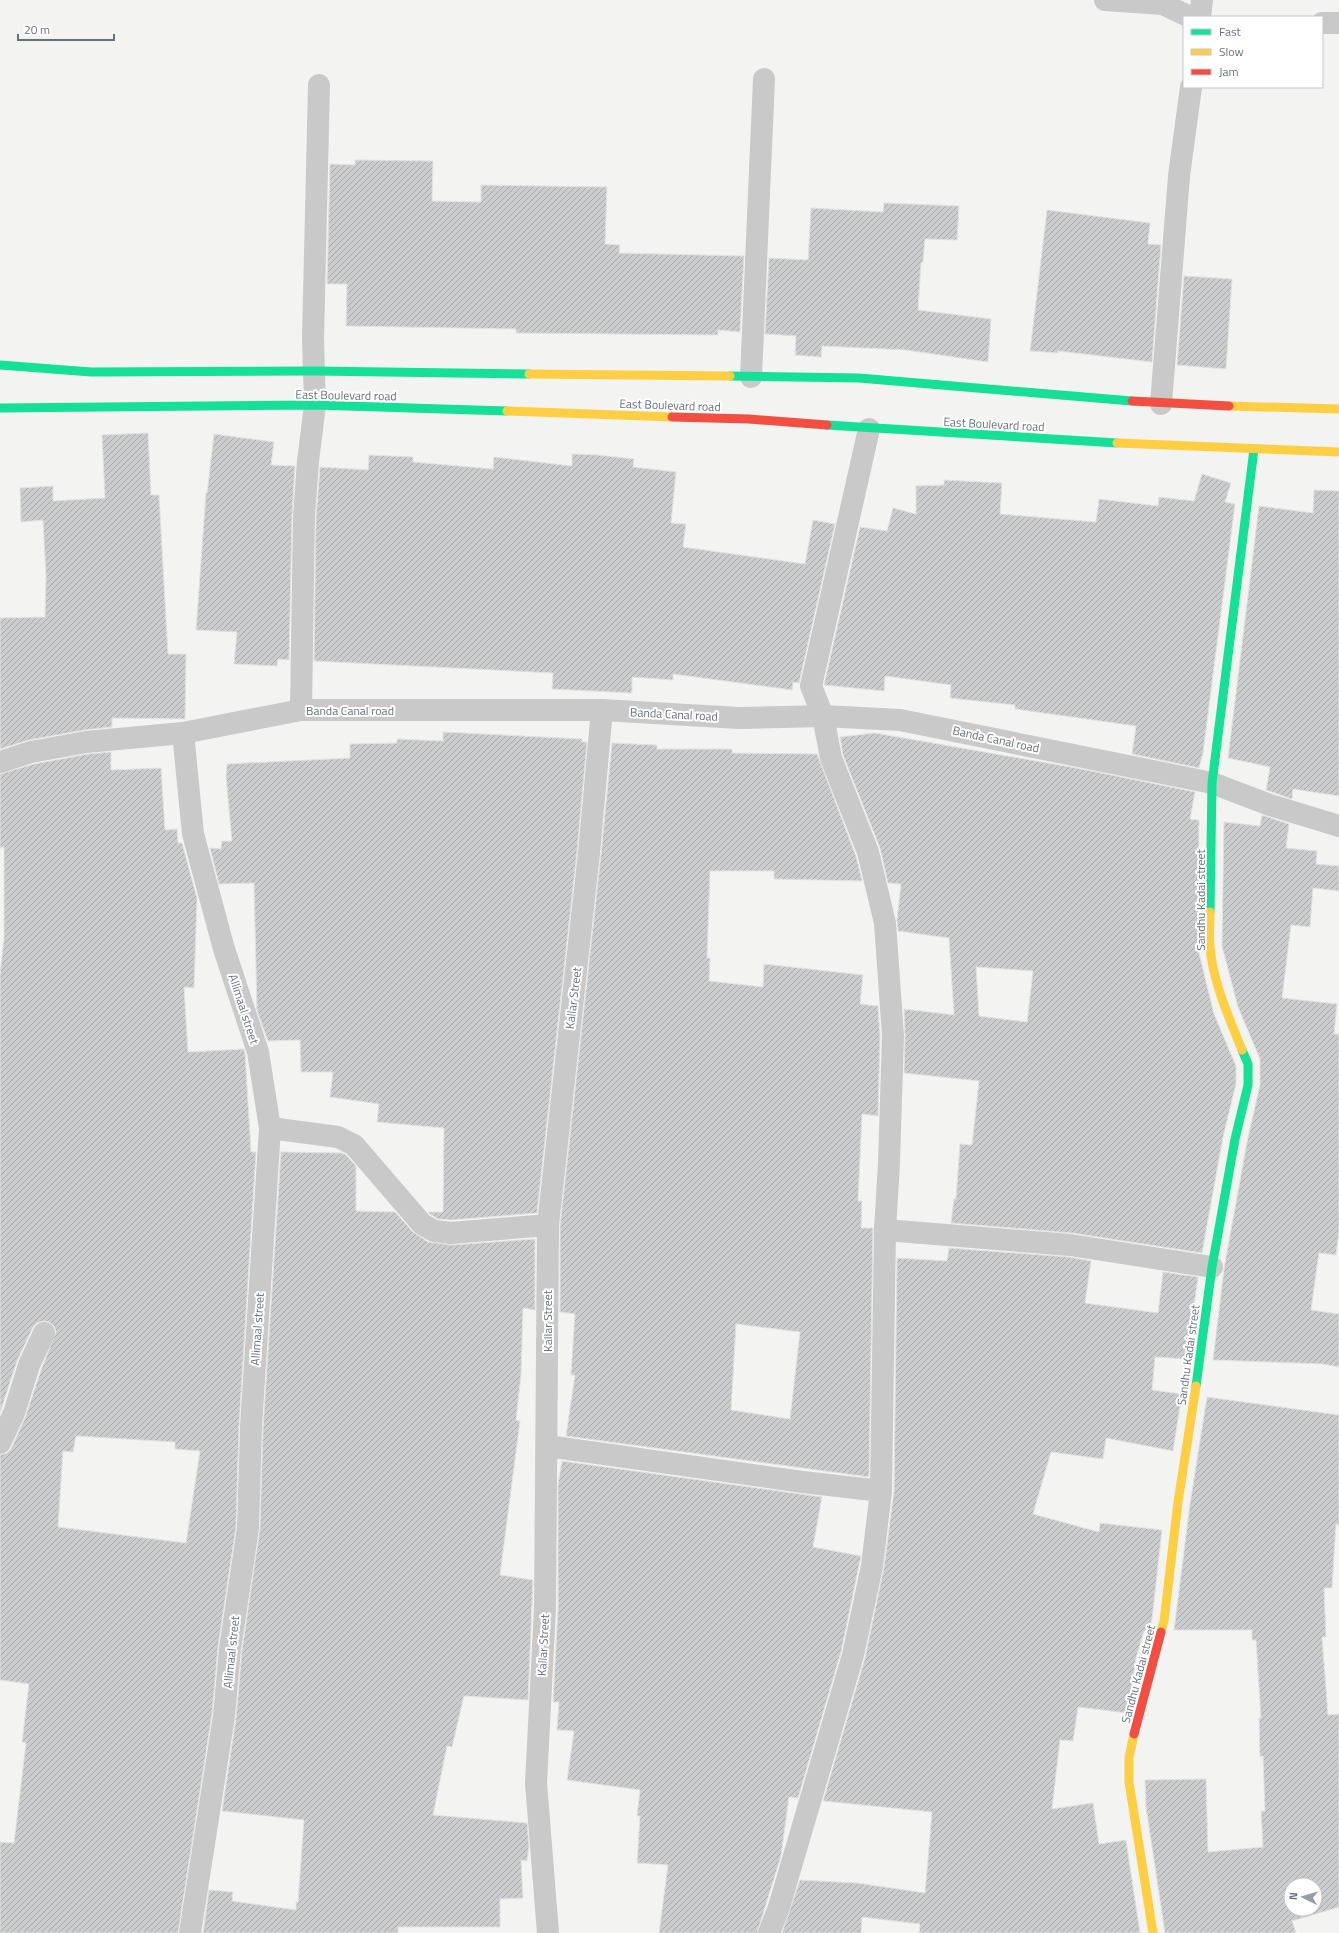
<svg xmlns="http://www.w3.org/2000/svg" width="1339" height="1933" font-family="'Titillium Web',sans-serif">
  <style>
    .building { fill: url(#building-hatch); stroke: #e2e2e2; fill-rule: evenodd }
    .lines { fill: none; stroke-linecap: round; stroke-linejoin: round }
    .street { stroke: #c9c9ca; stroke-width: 22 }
    .fast { stroke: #16e098; stroke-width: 9 }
    .slow { stroke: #ffcf43; stroke-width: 9 }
    .jam { stroke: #f24e42; stroke-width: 9 }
    .labels { text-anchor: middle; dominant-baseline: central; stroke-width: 4; stroke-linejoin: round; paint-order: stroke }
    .street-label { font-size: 12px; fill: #66717e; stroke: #fff }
  </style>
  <defs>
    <pattern id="building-hatch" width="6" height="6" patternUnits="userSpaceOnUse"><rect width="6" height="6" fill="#cbcccd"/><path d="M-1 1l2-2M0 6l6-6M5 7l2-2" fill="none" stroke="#a9aaac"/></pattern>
  </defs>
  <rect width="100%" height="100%" fill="#f3f3f2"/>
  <g class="building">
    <path d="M355 160 433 161 432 201 481 202V185L607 187 605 244 620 245 619 253 744 256 740 332 718 330V335L516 333V329L346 326 347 284H327L330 164 355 165Z"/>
    <path d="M884 203 959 206 957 240 925 239 923 262 921 263 918 310 991 319 988 362 906 350 822 346 821 357 795 355 796 336 765 334 769 258 808 260 811 208 883 212Z"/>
    <path d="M1047 210 1150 223 1148 244 1161 245 1152 362 1058 351V353L1030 351Z"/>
    <path d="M1184 276 1232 279 1226 369 1177 365Z"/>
    <path d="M148 433 151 495H159L168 654H186L185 719 112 718V727L84 730 29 740 0 749V618L45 617 46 577 43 520 21 522 20 488 53 486V501L105 498 102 435Z"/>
    <path d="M214 434 274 442 271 465 295 466 292 516 289 660 278 659 277 666 234 664 237 632 196 630 206 493H207Z"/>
    <path d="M572 454 598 455 634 459 633 467 676 472 671 523 686 524 683 547 805 564 813 520 835 524 799 683 793 682 792 690 673 674V680L632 677V693L552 689 553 673 314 661 316 517 320 467 368 470 369 455 413 457V462L493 469 494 457 572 466Z"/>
    <path d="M1202 474 1231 483 1225 502 1235 504 1203 753 1199 768 1132 754 1136 726 1015 709V705L950 698 951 685 885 676 884 691 824 685 860 527 887 531 893 508 916 514V486L944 485V480L1002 483 1000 514 1096 522 1099 499 1158 506 1159 497 1194 501Z"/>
    <path d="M1314 490 1339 491V796L1293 789 1292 799 1266 790 1270 767 1228 758 1259 506 1313 513Z"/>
    <path d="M443 732 582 739V742H587L577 852 537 1213 451 1220 438 1219 430 1214 428 1212H443L444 1128 377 1122 379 1104 330 1097 333 1072H301L300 1040 268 1041 257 1011 254 883 219 884 210 848 221 849 222 841H232L226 777 227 764 350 758V744L397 743V739L443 741Z"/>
    <path d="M875 733 1082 769 1195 792 1190 819 1199 820 1198 949 1214 1014 1236 1066V1084L1223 1137 1202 1253 1072 1233 951 1223 954 1199H956L960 1144 972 1145 979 1081 904 1073 905 1036 904 1009 954 1015 949 938 898 931 897 920 901 884 888 883 880 848 843 755 840 737ZM976 967 1033 971 1027 1022 979 1016Z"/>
    <path d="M612 743 657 745V749H732V753L817 754 856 856 862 881 774 879V871H710L707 958H710L709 981 763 987 764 964 863 975 860 1004 878 1006 880 1036 878 1116 862 1114 858 1201H862L861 1228H873L869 1477 566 1436 575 1375H571L575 1314 560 1312V1226L601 854ZM736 1324 800 1332 790 1419 731 1410Z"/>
    <path d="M111 752V770L161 768 165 830 177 829 178 843H182L197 898 194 988 184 987 188 1052 244 1049 245 1053 251 1152H256L239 1426 236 1527 218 1647 212 1714 178 1933H0V1842L14 1843 26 1743 22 1742 29 1684 0 1680V1455L7 1453 11 1449 25 1418 41 1370 56 1332 54 1326 49 1322 43 1321 37 1323 33 1327 17 1361 0 1413V975L4 938V847L0 848V774L34 764 88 754ZM76 1436 175 1442V1449L200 1451 186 1543 58 1527 63 1451 73 1452Z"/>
    <path d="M1262 815 1289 824 1286 848 1317 851 1316 864 1339 866V891L1313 888 1310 927 1291 925 1282 998 1337 1004 1334 1034H1339V1231L1336 1255 1319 1253 1311 1310 1339 1314V1367L1323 1364 1213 1360 1224 1269 1247 1142 1260 1085V1059L1238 1007 1222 946 1224 822 1260 826Z"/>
    <path d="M281 1152 342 1153 346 1155 356 1166V1211L395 1212 413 1232 428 1242 452 1245 535 1239V1310L523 1308 521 1374 516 1420 520 1421 500 1575 533 1580 528 1700 464 1696 452 1747 447 1746 433 1815 527 1823 529 1846 527 1861 521 1860 523 1898 500 1899V1927H398V1933H203L209 1890 233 1892 232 1901 296 1910V1902H298L304 1820 222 1811 236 1718 242 1650 260 1528 263 1428Z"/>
    <path d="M949 1248 1069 1257 1091 1261 1085 1303 1158 1313 1163 1272 1198 1277 1187 1359 1155 1357 1152 1390 1182 1394 1173 1451 1106 1438 1103 1459 1051 1452 1033 1514 1099 1532 1100 1523 1162 1530 1152 1619 1149 1630 1144 1631 1136 1658 1131 1695 1127 1713 1078 1707 1073 1741 1060 1740 1052 1809 1093 1803 1099 1844 1126 1840 1140 1933H919L920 1924 862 1917 861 1933H782L800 1880 857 1883 925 1893 932 1812 823 1801 865 1658 884 1567 894 1491 897 1258 947 1261Z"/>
    <path d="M1207 1397 1339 1415V1525L1336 1524 1332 1588H1324L1326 1637H1322L1328 1715 1339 1714V1907L1292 1921 1296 1933H1165L1146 1807 1145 1780 1206 1779 1208 1852 1263 1847 1261 1811H1265L1263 1756 1260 1757 1259 1718H1261L1256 1640H1252V1630H1174L1190 1504ZM1291 1885H1315V1909H1291Z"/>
    <path d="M562 1461 822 1497 813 1547 861 1556 841 1652 798 1798 789 1797 781 1856 757 1933H659L668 1865 637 1863 640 1816H637L640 1790 567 1780 574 1731 557 1730 559 1702H553L558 1608V1484Z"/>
  </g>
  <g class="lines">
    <g class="street">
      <path d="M1105 0 1163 4 1190 17"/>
      <path d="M1200 17 1202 0"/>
      <path d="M1322 23H1339"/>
      <path d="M751 377 764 79"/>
      <path d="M1161 404 1179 176 1191 87"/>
      <path d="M301 710 304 516 308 461 315 405 313 338 319 85"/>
      <path d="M183 733 193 834 224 949 258 1052 270 1128 251 1427 248 1528 230 1649 224 1716 190 1933"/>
      <path d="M0 762 31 752 86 742 183 733 301 710H602L739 718 823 716 900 720 1212 783 1270 805 1339 826"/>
      <path d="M270 1128 338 1137 354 1145 422 1224 434 1231 451 1233 548 1225"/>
      <path d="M885 1230 1070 1245 1212 1267"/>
      <path d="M0 1443 14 1413 29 1365 44 1333"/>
      <path d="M547 1446 803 1482 881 1491 885 1230 889 1163 893 1036 885 923 868 852 831 758 823 716 811 686 869 429"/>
      <path d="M548 1933 536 1783 545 1608 548 1225 589 853 602 710"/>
      <path d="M769 1933 779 1907 853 1655 872 1566 881 1491"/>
    </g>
    <g class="fast">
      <path d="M0 365 91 372 314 371 529 374"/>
      <path d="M730 376 859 378 1132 401"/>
      <path d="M0 408 315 405 507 411"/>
      <path d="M827 425 1117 443"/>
      <path d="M1210 912 1212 783 1254 449"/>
      <path d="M1196 1386 1212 1267 1235 1139 1248 1085V1064L1242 1050"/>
    </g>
    <g class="slow">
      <path d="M529 374 730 376"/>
      <path d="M1229 406 1339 409"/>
      <path d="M507 411 672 417"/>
      <path d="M1117 443 1339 452"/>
      <path d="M1210 912C1210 923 1209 935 1210 946 1212 980 1230 1020 1242 1050"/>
      <path d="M1161 1632 1164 1621 1178 1502 1196 1386"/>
      <path d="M1134 1734 1129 1758V1782L1153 1933"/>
    </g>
    <g class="jam">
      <path d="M1132 401 1229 406"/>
      <path d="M672 417 749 419 827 425"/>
      <path d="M1134 1734 1161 1632"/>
    </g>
  </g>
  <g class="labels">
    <g class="street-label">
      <text transform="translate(346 395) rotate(1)">East Boulevard road</text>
      <text transform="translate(670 405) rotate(2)">East Boulevard road</text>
      <text transform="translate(994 424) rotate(3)">East Boulevard road</text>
      <text x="350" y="710">Banda Canal road</text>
      <text transform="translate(674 714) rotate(3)">Banda Canal road</text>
      <text transform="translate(996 739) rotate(12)">Banda Canal road</text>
      <text transform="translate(1200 900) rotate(-90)">Sandhu Kadai street</text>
      <text transform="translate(573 998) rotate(-83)">Kallar Street</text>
      <text transform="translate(244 1009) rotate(72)">Allimaal street</text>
      <text transform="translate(547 1321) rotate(-90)">Kallar Street</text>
      <text transform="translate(257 1329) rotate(-86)">Allimaal street</text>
      <text transform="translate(1188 1355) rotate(-82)">Sandhu Kadai street</text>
      <text transform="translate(543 1645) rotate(-87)">Kallar Street</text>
      <text transform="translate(231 1652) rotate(-84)">Allimaal street</text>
      <text transform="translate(1138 1674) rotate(-75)">Sandhu Kadai street</text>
    </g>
  </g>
  <rect x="1183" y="16" width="140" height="72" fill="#ffffff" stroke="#c2c6cb"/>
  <rect x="1191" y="29" width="20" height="6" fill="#16e098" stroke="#c2c6cb"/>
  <text x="1219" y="36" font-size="12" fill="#66717e">Fast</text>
  <rect x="1191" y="49" width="20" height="6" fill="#ffcf43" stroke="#c2c6cb"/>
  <text x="1219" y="56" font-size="12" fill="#66717e">Slow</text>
  <rect x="1191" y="69" width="20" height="6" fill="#f24e42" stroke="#c2c6cb"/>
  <text x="1219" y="76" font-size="12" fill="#66717e">Jam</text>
  <g transform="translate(1303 1897) rotate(275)"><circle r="19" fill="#ffffff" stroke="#c2c6cb"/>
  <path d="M0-3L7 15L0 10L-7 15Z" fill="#979ea7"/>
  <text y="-6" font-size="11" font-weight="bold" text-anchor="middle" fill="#66717e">N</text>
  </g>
  <path d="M18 34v6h96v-6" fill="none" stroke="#66717e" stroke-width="2"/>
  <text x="24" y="34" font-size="12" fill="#66717e" stroke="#ffffff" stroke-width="3" paint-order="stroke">20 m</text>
</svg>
